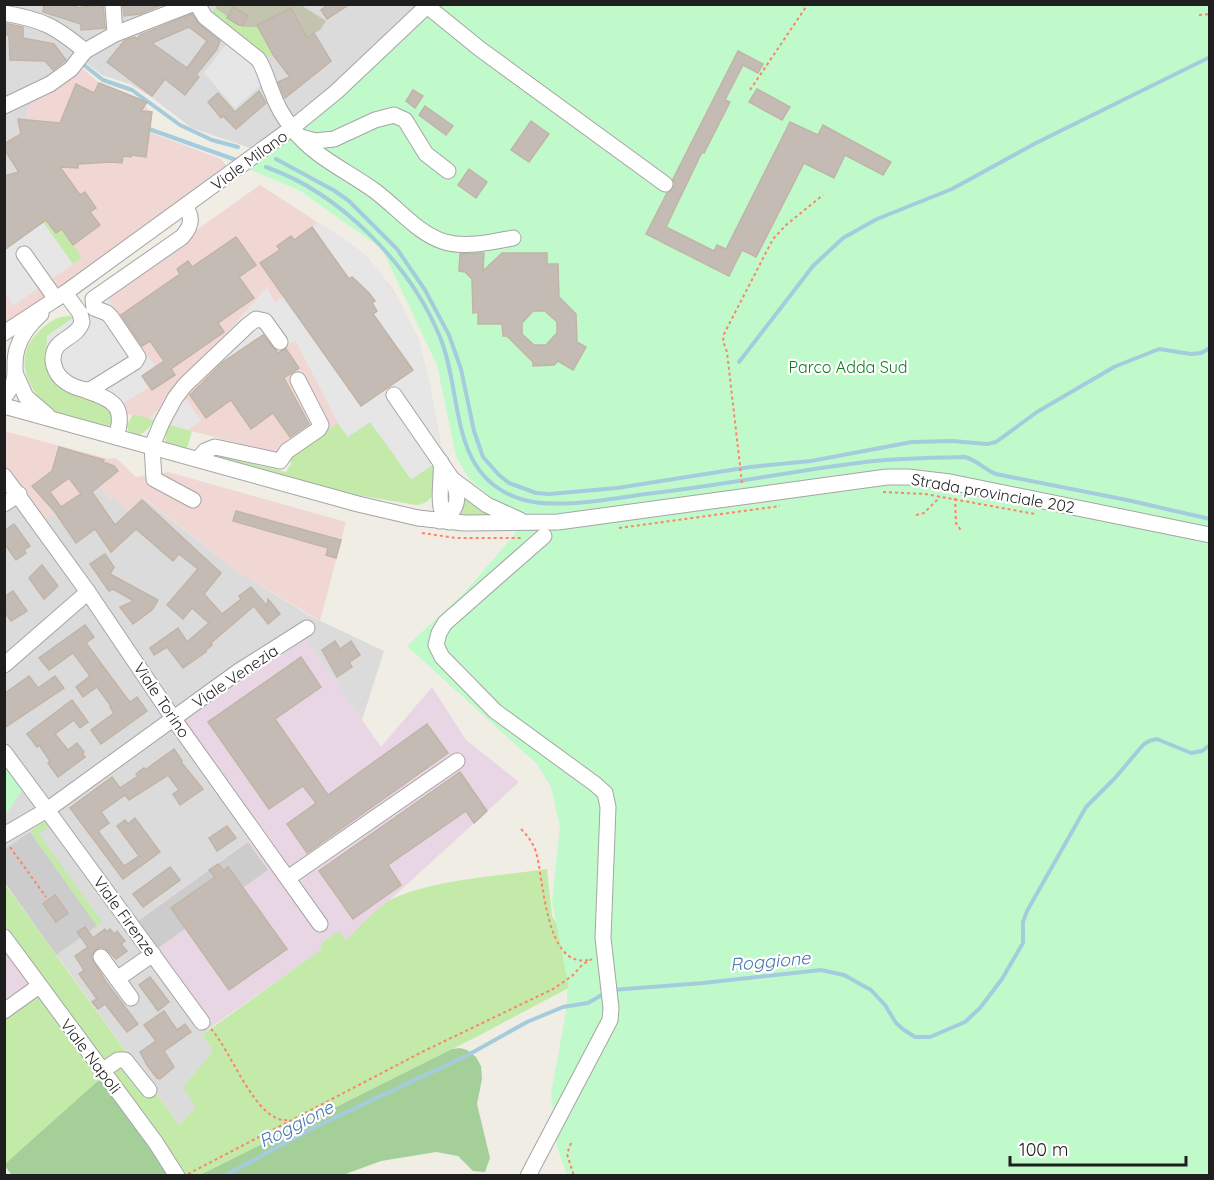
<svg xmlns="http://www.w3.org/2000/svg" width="1214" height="1180" font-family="Quicksand,sans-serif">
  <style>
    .residential { fill: #dcdbdb }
    .commercial { fill: #f0d7d3 }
    .industrial { fill: #e9d6e4 }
    .religious { fill: #ccc }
    .construction { fill: #c2c4b0 }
    .grass { fill: #c4eaaa }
    .forest { fill: #a5cf99 }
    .park { fill: #c1faca }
    .parking { fill: #e6e6e6 }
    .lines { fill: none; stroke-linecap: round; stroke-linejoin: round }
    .stream { stroke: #a4ccdd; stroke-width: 4 }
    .building { fill: #c4bcb4; stroke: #c1b4a7; stroke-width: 1.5; fill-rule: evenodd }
    .minor-casing { stroke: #a5a5a5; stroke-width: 17 }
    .path { stroke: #fb846a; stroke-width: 2; stroke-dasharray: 3 3; stroke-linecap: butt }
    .minor { stroke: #fff; stroke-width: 15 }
    .labels { text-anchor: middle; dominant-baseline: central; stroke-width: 4.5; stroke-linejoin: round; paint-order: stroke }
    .street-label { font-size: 16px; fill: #1e1e1e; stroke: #fff }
    .park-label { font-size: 16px; fill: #0b7e1d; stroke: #fff }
    .water-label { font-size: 18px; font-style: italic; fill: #4a75af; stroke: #fff }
  </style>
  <rect width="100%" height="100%" fill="#efede4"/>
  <g class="residential">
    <path d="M5 5H427L259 151 192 128 151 97 130 84 102 75 86 63 68 79 27 111 31 130 19 172 5 177Z"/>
    <path d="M97 483 111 499 114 496 142 497 237 571 310 616 384 651 362 720 301 633 259 833 139 920 214 1025 202 1035 214 1051 196 1107 179 1125 5 883 4 504Z"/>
  </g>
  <g class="commercial">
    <path d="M81 67 99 83 129 94 152 112 149 132 221 159 231 172 5 330V177L38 162 27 111 32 102 68 79Z"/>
    <path d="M260 185 351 244 366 256 392 288 418 338 429 380 441 446 447 455 290 457 112 410 84 310 88 313 179 246 198 229Z"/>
    <path d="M4 431 109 459 116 458 136 477 168 472 346 522 320 621 237 571 143 497 127 512 115 497 111 499 97 483 41 522 5 474Z"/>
  </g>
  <g class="industrial">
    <path d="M301 633 381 747 432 687 466 740 519 782 346 940 339 931 320 944 323 949 214 1025 138 921 259 833 176 719Z"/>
    <path d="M4 925 50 989 5 1021H4Z"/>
  </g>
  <g class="religious">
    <path d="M30 832 97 926 56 955 5 883 4 850Z"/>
    <path d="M248 842 268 870 158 948 138 921Z"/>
  </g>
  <path class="construction" d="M219 4 301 5 326 21 320 30 273 55 258 27H242L215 8Z"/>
  <g class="grass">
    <path d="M215 8 242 27H258L273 55 263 56 210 14Z"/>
    <path d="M46 220 56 233 62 229 82 257 73 264 43 222Z"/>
    <path d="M69 316 74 317 47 369C57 397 81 394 103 404 107 406 111 411 115 413L112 424 108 426 61 415 53 412 33 397 36 394C20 370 19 347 44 327 52 320 59 316 69 316Z"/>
    <path d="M133 414 155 420C148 430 131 448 127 425Z"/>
    <path d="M370 422 411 479 433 464C439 481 438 503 416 505L351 494 215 456 226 457 286 472 291 464 290 457 338 423 348 437Z"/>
    <path d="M167 424 192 431 187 448 165 443Z"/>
    <path d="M464 497 494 516H458Z"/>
    <path d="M43 822 49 826 39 834 102 922 97 926 30 832Z"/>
    <path d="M547 869 552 916 563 934 576 984 480 1035 200 1175H183L5 925 4 883 179 1125 196 1107 183 1087 213 1051 202 1035 322 949 320 944 339 931 346 940C358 929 379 905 392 899 435 879 500 876 547 869Z"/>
    <path d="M39 997 100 1079 5 1165 4 1021Z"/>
  </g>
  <g class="forest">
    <path d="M460 1048 467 1050 476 1057 481 1066 482 1079 477 1104 490 1158 485 1172 473 1171 458 1156 436 1152 381 1161 343 1175H200L452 1049Z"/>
    <path d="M100 1079 139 1129 169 1175H9L11 1174 4 1165Z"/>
  </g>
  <g class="park">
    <path d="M436 5H1209V1175H567L557 1147 551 1094 566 1012 568 984 552 902 560 826 551 787 537 764 407 646 465 592 516 533 517 513 497 502 469 479 456 456 437 365 382 249 299 190 246 168Z"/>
    <path d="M4 763 22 790 5 816H4Z"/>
  </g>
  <g class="parking">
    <path d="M227 43 256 68 263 83 235 108 204 73Z"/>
    <path d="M43 222 73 264 13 306 5 294 4 250Z"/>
    <path d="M318 222 351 244 366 256 380 272 401 304 418 338 429 380 441 446 447 455 412 479 370 422 348 437 338 423 295 340 278 352 264 333 222 363 212 349 267 287 275 303 284 296 361 406 413 370 373 314 377 311 372 303 375 300 353 277 349 279 312 227Z"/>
    <path d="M108 298 155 366 142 376 148 388 112 410 103 405 67 392 53 381 49 375 46 361 47 336 84 310 88 313Z"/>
    <path d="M178 387 201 421 188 430 149 419Z"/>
  </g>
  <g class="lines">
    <g class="stream">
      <path d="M84 65 103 80 132 90 180 125 212 140 238 147"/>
      <path d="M149 129 236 160"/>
      <path d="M276 159 335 191 349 201 397 249 425 290 449 335 461 369 474 431 483 457 499 475 509 483 536 493 549 494 617 488 750 467 811 461 912 442 952 441 987 444 996 442 1037 412 1114 367 1159 349 1191 354 1201 353 1210 348"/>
      <path d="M266 167C340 193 410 264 440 337 464 395 447 478 524 500 557 509 611 499 646 494 719 486 792 471 865 462 899 458 932 458 965 457 977 460 985 470 996 474L1127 500 1210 519"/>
      <path d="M739 362 813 266 843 238 877 219 952 189 1036 143 1210 57"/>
      <path d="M612 990 703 983 821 970 844 975 871 990 885 1005 896 1023 904 1030 915 1037H930L965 1022 980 1008 1002 979 1023 943V922L1027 911 1086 807 1115 778 1143 745 1149 741 1157 739 1191 753 1202 751 1210 745"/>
      <path d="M224 1176 315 1127 468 1055 527 1022 563 1007 588 1003 605 993"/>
    </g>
  </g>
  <g class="building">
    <path d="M44 4H77L76 8 103 4 105 28 81 30V24L43 12Z"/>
    <path d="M123 4H164L140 14 124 16Z"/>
    <path d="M329 4H350L327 19 321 10Z"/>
    <path d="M233 7 248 16 243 25H239L227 18Z"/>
    <path d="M291 8 307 38 314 33 331 61 285 98 278 82 290 77 274 56 257 25Z"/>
    <path d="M192 14 199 24 220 41 217 49 196 75 199 77 185 95 165 79 152 96 107 62 125 40 135 37 137 39 140 35ZM189 27 207 41 187 68 152 43Z"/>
    <path d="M4 23 23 27V38L54 44 66 60 53 70 45 61 10 60 9 35H4Z"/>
    <path d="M738 51 763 64 758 73 743 65 725 100 730 102 704 153 702 152 666 227 714 251 717 245 726 249 790 122 818 135 823 125 891 162 883 175 845 155 834 178 804 163 756 257 742 250 729 276 646 234 667 193 673 189 675 184 673 179Z"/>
    <path d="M99 83 147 102 141 111 152 112 146 157 131 155V157L123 156 122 163 111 162 78 164V168L60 167 80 195 85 192 96 208 90 212 100 225 73 245 62 229 56 233 46 220 4 250V176L19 172 4 149V144L21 134 18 119 60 123 76 84 94 93Z"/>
    <path d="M757 89 790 107 782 120 749 102Z"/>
    <path d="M413 90 423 96 415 108 406 101Z"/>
    <path d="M259 91 266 103 236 129 223 116 221 118 208 102 218 93 235 112Z"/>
    <path d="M425 106 453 126 446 135 419 115Z"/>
    <path d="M531 121 549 134 529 162 511 150Z"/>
    <path d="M469 169 487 182 476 198 458 185Z"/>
    <path d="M312 227 349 279 352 277 369 293 375 301 372 303 377 311 373 314 413 370 361 406 260 263 280 250 277 246 291 236 294 240Z"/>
    <path d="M236 237 256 265 239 277 254 298 218 323 224 332 171 369 175 375 152 390 142 376 164 361 150 341 142 346 121 315 180 274 177 269 188 261 192 267Z"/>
    <path d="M484 253 483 271 502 253H547V264H558L559 297 576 314 577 342 586 347 573 370 558 361 554 365 533 366V362L507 336H503L502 324H478V312L473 313 472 279 465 272 459 271 460 254ZM533 311H545L557 322V333L546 345H534L522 334V323Z"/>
    <path d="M263 335 278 353 286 349 299 368 284 378 309 424 290 437 273 413 251 429 231 400 206 418 190 395 223 362Z"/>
    <path d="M59 447 104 460 103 462 114 466 118 471 92 492 115 525 142 500 221 573 204 594 222 614 241 599 239 596 251 587 267 606 268 599 280 614 268 624 254 606 211 643 212 645 205 651 206 652 183 668 167 647 154 655 150 648 178 628 187 642 209 623 192 608 183 619 167 605 198 569 179 554 173 561 136 529 111 552 95 529 76 543 55 512 32 486 52 471ZM69 478 81 494 61 507 50 492Z"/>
    <path d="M236 511 341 540 336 558 326 555 328 548 233 521Z"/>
    <path d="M14 524 30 546 24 550 26 553 16 560 4 543V531Z"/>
    <path d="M105 554 114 567 110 574 158 600 152 610 133 624 120 607 134 601 113 589 109 591 90 564Z"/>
    <path d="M42 565 58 586 44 599 29 578Z"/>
    <path d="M13 591 27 611 11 621 4 611V597Z"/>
    <path d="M85 625 94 637 86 643 125 696 130 702 137 697 147 711 101 744 91 730 114 713 110 707 111 706 97 687 83 697 76 687 90 676 73 653 49 670 39 658Z"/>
    <path d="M335 641 340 649 351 641 360 655 349 662 352 667 337 677 322 650Z"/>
    <path d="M301 657 321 687 275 719 328 795 427 724 448 753 307 853 287 824 316 803 303 786 269 809 208 722Z"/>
    <path d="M29 676 38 688 55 676 64 688 4 728V694Z"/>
    <path d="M72 700 88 722 80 728 74 720 55 734 68 750 77 743 84 752 82 753 85 757 58 777 48 763 50 761 39 745 37 747 27 734Z"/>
    <path d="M174 749 182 761 181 762 203 789 180 805 173 794 179 790 168 775 129 800 125 795 101 812 109 823 98 831 124 866 139 856 117 826 125 820 128 824 135 818 160 852 123 879 70 808 112 777 120 788 138 776 136 774 144 768 145 770Z"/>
    <path d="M460 772 487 811 474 823 466 811 388 865 401 885 353 919 319 871Z"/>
    <path d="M227 826 236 838 217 851 209 838Z"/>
    <path d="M218 864 224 871 228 867 287 949 229 990 171 908 215 877 209 870Z"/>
    <path d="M170 867 180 880 143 907 133 894Z"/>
    <path d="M55 895 68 913 56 922 43 904Z"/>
    <path d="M85 927 93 938 105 929 106 932 110 929 114 934 117 931 125 941 121 944 127 951 116 959 105 948 101 947 95 950 91 957 106 982 138 1024 127 1032 105 1004 98 1009 92 1002 97 999 79 974 84 970 75 956 88 947 77 932Z"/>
    <path d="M150 977 169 1002 158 1011 139 985Z"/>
    <path d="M164 1011 177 1030 185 1024 191 1032 164 1051 174 1067 160 1079 157 1078 147 1065 140 1052 156 1041 144 1025Z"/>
  </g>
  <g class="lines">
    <defs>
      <g id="minor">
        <path d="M113 4 115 34"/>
        <path d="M197 4 205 17 258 59C265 69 267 81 272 92 276 104 284 118 292 128 314 157 346 170 375 191 398 208 418 234 445 242 467 248 492 242 513 238"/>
        <path d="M427 6 480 49 665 184"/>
        <path d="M4 13C43 20 55 26 85 51"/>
        <path d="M4 106 50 84 71 69 85 51 115 34 192 4"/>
        <path d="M301 137 315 141 334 139 375 120 394 115 405 120 426 154 448 171"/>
        <path d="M24 254 56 299"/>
        <path d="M65 293 80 313 82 322C76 341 52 337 53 361 54 368 56 373 61 378 68 385 80 390 90 390L135 362 138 357 111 317 107 313 94 308 93 299 182 237C191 227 194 218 185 207"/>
        <path d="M4 333 65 293 292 128 336 92 429 4"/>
        <path d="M16 375 26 397 47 415"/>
        <path d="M87 391C114 400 126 407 116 437"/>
        <path d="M394 395 452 479 487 505 520 520"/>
        <path d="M4 397C22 377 11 370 17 349 21 335 31 323 41 314"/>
        <path d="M4 406 358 504 418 518 464 523 558 522 887 477H908L950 482 1210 535"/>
        <path d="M198 459 205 451 215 447 280 461 287 451 319 429 321 425 298 380"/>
        <path d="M441 462C443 481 434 510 449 522"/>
        <path d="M4 476 88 592 173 718 320 924"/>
        <path d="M193 500 154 479 152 446 162 422 175 398 185 385 248 325 256 319 265 321 280 342"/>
        <path d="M4 504 19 494"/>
        <path d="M440 521C458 511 461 498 452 479"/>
        <path d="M4 665 88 592"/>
        <path d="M4 752 47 810 4 835"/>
        <path d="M288 878 457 761"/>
        <path d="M4 937 156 1143 177 1176"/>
        <path d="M101 957 131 998"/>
        <path d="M117 979 153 954"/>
        <path d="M4 1011 39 986"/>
        <path d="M202 1022 47 810 239 671 307 628"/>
        <path d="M102 1071 118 1060H125L149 1090"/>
        <path d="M528 1176 610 1020 611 1008 603 938 608 807 605 793 595 784 495 711 442 657 436 645 439 633 445 623 544 536"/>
      </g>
    </defs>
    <use href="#minor" class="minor-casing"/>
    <g class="path">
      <path d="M1199 15 1210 14"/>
      <path d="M750 90 808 4"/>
      <path d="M742 483 727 352 723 341 724 334 773 239 786 225 823 195"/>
      <path d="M883 492 925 494 1035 514"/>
      <path d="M955 498 956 523 962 532"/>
      <path d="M916 515 924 513 940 497"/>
      <path d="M619 528 780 506"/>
      <path d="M422 533 456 538H521"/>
      <path d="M521 829C528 836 533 843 536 852 544 879 545 968 588 960"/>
      <path d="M10 847 46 897"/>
      <path d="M211 1029C231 1050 256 1123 287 1120"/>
      <path d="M571 1143 567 1154 574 1176"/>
      <path d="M188 1174 424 1051 553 989 572 976 583 964 592 959"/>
    </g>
    <use href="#minor" class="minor"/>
  </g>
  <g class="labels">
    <g class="street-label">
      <text transform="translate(249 160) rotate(-36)">Viale Milano</text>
      <text transform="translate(993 493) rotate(10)">Strada provinciale 202</text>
      <text transform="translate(235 676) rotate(-34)">Viale Venezia</text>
      <text transform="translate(162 700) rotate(56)">Viale Torino</text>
      <text transform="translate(125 916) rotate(54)">Viale Firenze</text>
      <text transform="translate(91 1056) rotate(53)">Viale Napoli</text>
    </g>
    <g class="park-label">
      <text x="848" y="367">Parco Adda Sud</text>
    </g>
    <g class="water-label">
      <text transform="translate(770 961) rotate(-5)">Roggione</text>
      <text transform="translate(296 1124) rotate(-27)">Roggione</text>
    </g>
  </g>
  <rect width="1214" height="1180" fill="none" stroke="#1e1e1e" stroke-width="12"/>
  <path d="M1010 1156v9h176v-9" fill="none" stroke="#1e1e1e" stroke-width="3"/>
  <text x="1019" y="1156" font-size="18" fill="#1e1e1e" stroke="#ffffff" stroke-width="4.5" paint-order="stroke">100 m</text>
</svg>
